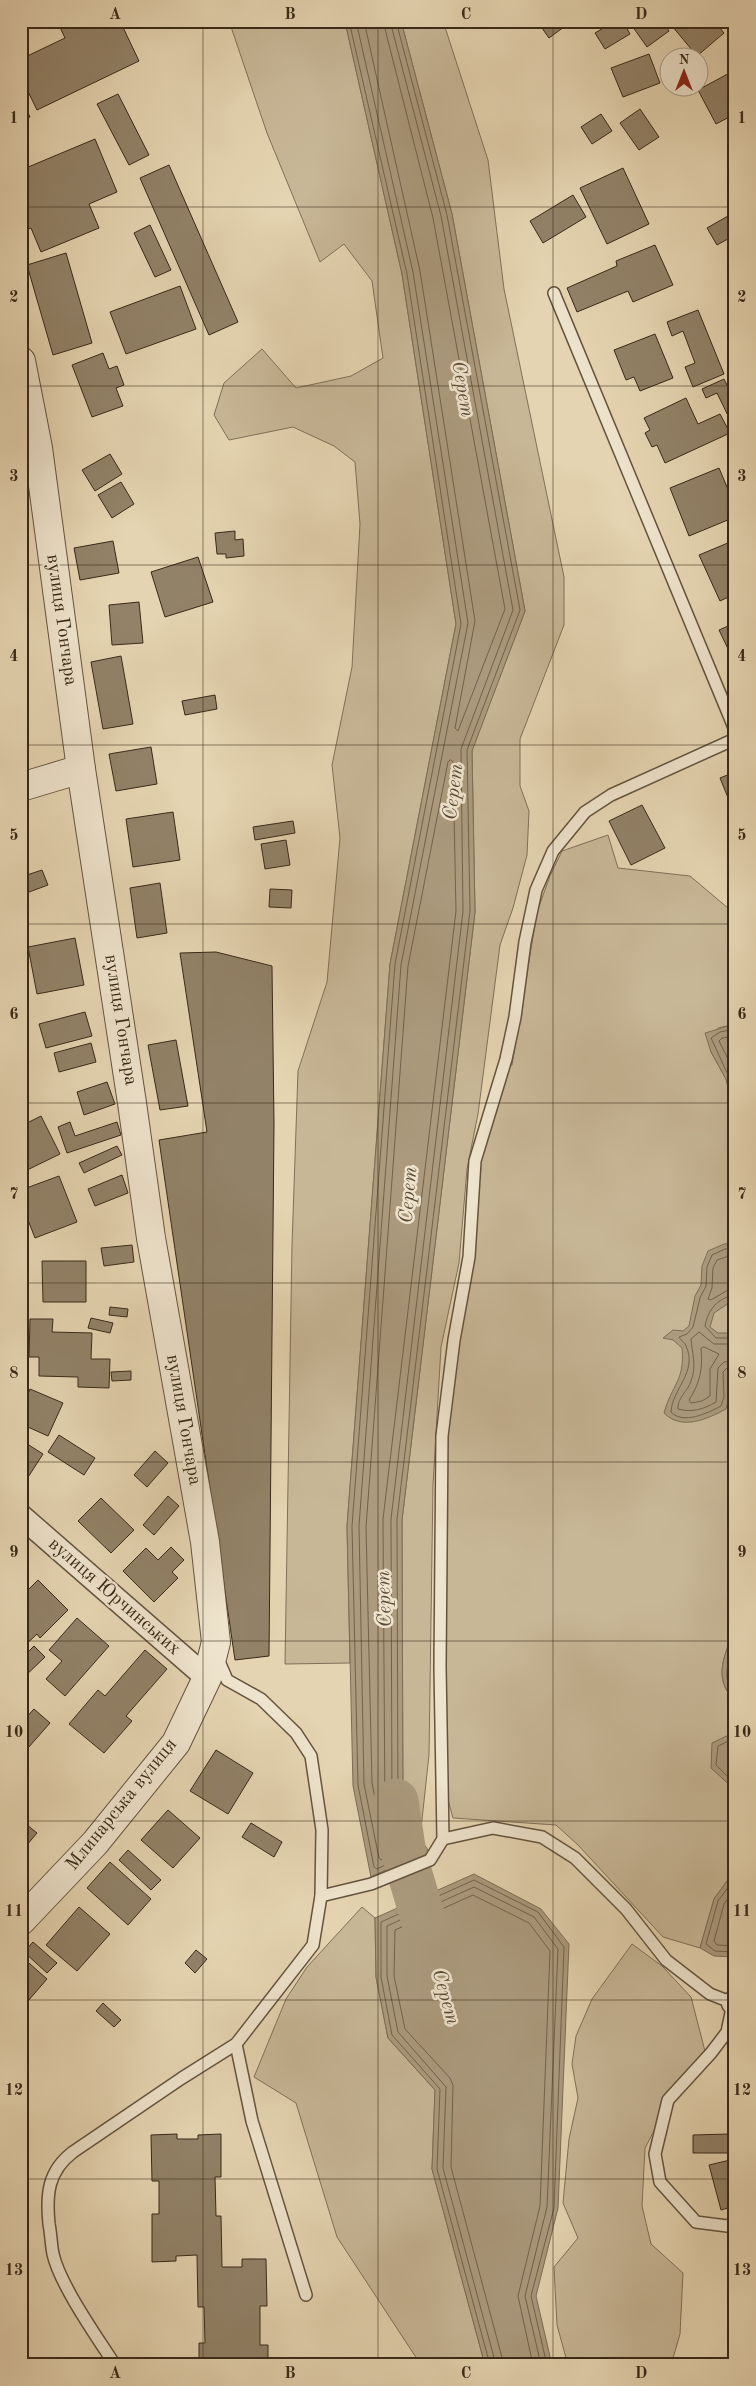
<svg xmlns="http://www.w3.org/2000/svg" width="756" height="2386" font-family="'Old Standard TT',serif">
  <style>
    .green { fill: #c8b797; stroke: #807058 }
    .water { fill: #ab9a7d; stroke: #7d6d55 }
    .lines { fill: none; stroke-linecap: round; stroke-linejoin: round }
    .shore { stroke: #72624a; stroke-width: 1 }
    .river { stroke: #ab9a7d; stroke-width: 45 }
    .building { fill: #928268; stroke: #392918 }
    .service-casing { stroke: #64543e; stroke-width: 14 }
    .minor-casing { stroke: #64543e; stroke-width: 25 }
    .tertiary-casing { stroke: #64543e; stroke-width: 30 }
    .service { stroke: #eee3cc; stroke-width: 11 }
    .minor { stroke: #eee3cc; stroke-width: 22 }
    .tertiary { stroke: #eee3cc; stroke-width: 28 }
    .grid { fill: none; stroke: #392918; stroke-width: 1; stroke-opacity: 0.55 }
    .labels { text-anchor: middle; dominant-baseline: central; stroke-width: 5; stroke-linejoin: round; paint-order: stroke }
    .street-label { font-size: 19px; fill: #392918; stroke: #eee3cc }
    .water-label { font-size: 20px; font-style: italic; fill: #5b4b36; stroke: #eee3cc }
    .neatline { fill: none; stroke: #392918; stroke-width: 2 }
    .grid-label { font-size: 16px; text-anchor: middle; font-weight: bold; fill: #392918 }
  </style>
  <rect width="100%" height="100%" fill="#e5d4b1"/>
  <filter id="stains"><feTurbulence type="fractalNoise" baseFrequency=".004" numOctaves="4"/><feColorMatrix values="0 0 0 0 .2 0 0 0 0 .09 0 0 0 0 .02 0 0 0 .5 -.17"/></filter>
  <radialGradient id="worn" r=".72"><stop offset=".6" stop-color="#630" stop-opacity="0"/><stop offset="1" stop-color="#630" stop-opacity=".3"/></radialGradient>
  <g class="green">
    <path d="M229 21H343L346 26 402 274 456 624 390 964 347 1526 350 1663 285 1664 292 1245 298 1071 327 982 340 838 332 765 352 667 360 524 355 462 334 446 293 427 229 440 214 415 224 383 262 349 296 388 351 376 383 358 372 281 344 244 320 262 267 133Z"/>
    <path d="M401 21H443L488 160 504 289 564 577V625L520 739V786L529 811 527 855 513 908 500 945 478 1114 467 1169 459 1263 441 1347 433 1485 429 1755 420 1838 403 1813 402 1520 475 912 472 750 525 611 452 214Z"/>
    <path d="M608 835 618 868 690 876 735 914V1024L718 1028 711 1052 726 1079 735 1113V1180L729 1188 735 1191V1627C726 1654 711 1677 735 1701L731 1788 735 1790V1870L714 1899 700 1948 663 1937 578 1845 556 1825 453 1818 446 1793 447 1437 480 1162 510 1066 512 1065 537 912 550 876 562 851Z"/>
    <path d="M362 1907 375 1918 376 1977 388 2038 435 2090 432 2169 485 2365H421L337 2237 296 2103 254 2077 286 1999 307 1967Z"/>
    <path d="M632 1944 662 1966 691 1997 706 2055 674 2093 645 2148 642 2206 651 2244 683 2273 680 2334 671 2365H568L557 2325 554 2267 578 2238 563 2203 569 2139 578 2098 572 2064 576 2036 592 1999Z"/>
  </g>
  <g class="water">
    <path d="M343 21H401L452 214 525 611 472 751 475 912 402 1520 403 1813 428 1850 371 1877 353 1786 347 1526 390 964 456 624 402 274 346 26Z"/>
    <path d="M735 1024V1113L726 1079 711 1052 705 1033Z"/>
    <path d="M735 1243V1299L714 1313 710 1327 718 1333H735V1372L728 1373 729 1398 726 1409C707 1419 682 1431 664 1413 672 1384 685 1381 682 1348L673 1340 663 1338 673 1330 683 1331 689 1326 695 1296 701 1285 702 1266 708 1251 724 1244Z"/>
    <path d="M735 1627V1701C711 1677 726 1654 735 1627Z"/>
    <path d="M735 1728V1790L711 1768 712 1743 733 1733Z"/>
    <path d="M735 1870V1957L714 1956 700 1948 714 1899Z"/>
    <path d="M474 1874 541 1909 569 1944 558 2208 536 2296 552 2365H485L432 2169 435 2090 388 2038 376 1977 375 1918Z"/>
  </g>
  <g class="lines">
    <g class="shore">
      <path d="M349 21 407 274 461 624 395 964 352 1526 358 1785 374 1867 377 1869 420 1848 398 1813 397 1519 470 911 467 750 520 610 447 215 396 21"/>
      <path d="M356 21 413 272 468 623 401 965 359 1526 364 1784 379 1858 381 1860 411 1845 392 1813 391 1519 463 911 461 749 513 610 441 216 390 21"/>
      <path d="M364 21 420 271 475 621 455 728 458 731 505 609 433 218 383 21"/>
      <path d="M451 760 453 762 456 911 383 1519 385 1813 387 1821 400 1841 387 1849 384 1847 372 1783 366 1527 408 966 448 762Z"/>
      <path d="M735 1029 720 1032 711 1038 735 1090"/>
      <path d="M735 1036 722 1038 719 1041 735 1073"/>
      <path d="M735 1248 725 1249 712 1255 707 1267 706 1286 700 1298 693 1327 687 1334 679 1337C681 1341 685 1342 686 1346 698 1372 672 1389 671 1412 683 1425 708 1413 721 1406L724 1397 723 1372 727 1368 735 1367"/>
      <path d="M735 1254 717 1260 713 1268 712 1288 708 1299 711 1300 728 1290 735 1289"/>
      <path d="M735 1295C717 1298 708 1310 705 1326L716 1338H735"/>
      <path d="M735 1344H714L699 1332 691 1339C692 1353 697 1366 691 1381 688 1391 677 1398 678 1409 692 1413 704 1409 716 1402L718 1368 724 1362 735 1361"/>
      <path d="M704 1347 719 1354 710 1369V1396L702 1401 691 1403 689 1400C700 1383 703 1369 701 1349Z"/>
      <path d="M735 1643C729 1660 720 1679 735 1694"/>
      <path d="M735 1738 718 1746 716 1765 735 1784"/>
      <path d="M735 1878 718 1901 706 1944 715 1951 735 1952"/>
      <path d="M735 1889 724 1904 714 1941 717 1945 735 1946"/>
      <path d="M490 2365 437 2169 440 2089 392 2035 381 1977V1922L474 1880 538 1912 564 1947 554 2208 531 2296 547 2365"/>
      <path d="M496 2365 443 2168 446 2087 398 2032 387 1976V1926L474 1887 534 1917 558 1949 547 2207 525 2296 541 2365"/>
      <path d="M504 2365 451 2167 453 2085 450 2078 405 2029 394 1976 395 1930 473 1895 529 1923 550 1951 540 2206 518 2296 533 2365"/>
    </g>
    <path class="river" d="M396 1801 404 1854 435 1959"/>
  </g>
  <g class="building">
    <path d="M57 21H120L139 61 37 110 21 77V59L65 38Z"/>
    <path d="M537 21H572L549 38Z"/>
    <path d="M615 21H623L630 34 605 49 595 33Z"/>
    <path d="M634 21H662L669 31 647 47 630 23Z"/>
    <path d="M677 21H714L724 33 697 56 672 26Z"/>
    <path d="M649 54 660 83 623 97 611 68Z"/>
    <path d="M735 70V114L716 124 698 90Z"/>
    <path d="M118 94 149 155 129 165 97 104Z"/>
    <path d="M21 98 30 117 21 121Z"/>
    <path d="M640 109 659 137 639 150 620 123Z"/>
    <path d="M601 114 612 131 592 144 581 127Z"/>
    <path d="M95 139 117 192 89 204 99 228 41 252 31 228 21 232V170Z"/>
    <path d="M169 165 238 322 209 335 140 178Z"/>
    <path d="M623 168 649 224 607 244 580 188Z"/>
    <path d="M573 195 586 217 543 243 530 221Z"/>
    <path d="M735 212V235L717 245 707 228Z"/>
    <path d="M150 225 171 270 155 277 134 233Z"/>
    <path d="M655 245 673 285 633 302 628 291 577 312 567 288 617 266 616 261Z"/>
    <path d="M66 253 92 343 53 355 27 265Z"/>
    <path d="M180 286 196 329 126 354 110 312Z"/>
    <path d="M698 310 724 374 693 387 685 367 695 363 683 331 672 336 667 322Z"/>
    <path d="M655 334 673 378 640 391 634 377 626 380 614 350Z"/>
    <path d="M103 353 109 369 117 366 124 385 116 388 123 406 92 417 72 365Z"/>
    <path d="M724 379 735 401V430L717 393 706 398 702 389Z"/>
    <path d="M686 398 698 424 720 414 730 433 665 463 657 445 652 447 645 433 650 430 644 418Z"/>
    <path d="M110 454 122 474 95 491 82 470Z"/>
    <path d="M719 468 735 506V517L689 536 670 488Z"/>
    <path d="M121 482 134 504 112 518 98 495Z"/>
    <path d="M21 501 26 530 21 531Z"/>
    <path d="M235 531V540L243 539 244 556 226 558V554H217L215 533Z"/>
    <path d="M735 540V594L720 601 699 555Z"/>
    <path d="M113 541 119 573 80 580 74 548Z"/>
    <path d="M198 557 213 602 165 617 151 572Z"/>
    <path d="M139 602 143 643 112 645 109 605Z"/>
    <path d="M735 623V651L730 653 719 630Z"/>
    <path d="M121 656 133 724 103 729 91 662Z"/>
    <path d="M215 695 217 709 185 715 182 701Z"/>
    <path d="M151 747 157 784 116 791 109 754Z"/>
    <path d="M735 772V815L720 778Z"/>
    <path d="M642 805 665 848 631 865 609 821Z"/>
    <path d="M173 812 180 860 133 867 126 819Z"/>
    <path d="M293 821 295 833 255 840 253 827Z"/>
    <path d="M286 840 290 865 265 869 261 844Z"/>
    <path d="M42 870 48 885 21 895V877Z"/>
    <path d="M160 883 167 933 137 938 130 888Z"/>
    <path d="M270 889 292 890 291 908 269 907Z"/>
    <path d="M75 938 84 985 37 994 28 947Z"/>
    <path d="M216 952 272 966 274 1124 269 1656 235 1660 159 1140 207 1132 180 953Z"/>
    <path d="M85 1012 92 1036 46 1048 39 1024Z"/>
    <path d="M176 1040 188 1106 160 1110 148 1045Z"/>
    <path d="M91 1043 96 1062 59 1072 54 1053Z"/>
    <path d="M107 1082 115 1104 84 1115 77 1092Z"/>
    <path d="M41 1116 60 1154 21 1173V1126Z"/>
    <path d="M70 1122 75 1136 117 1122 121 1135 67 1153 58 1127Z"/>
    <path d="M117 1146 122 1155 84 1173 79 1163Z"/>
    <path d="M122 1175 128 1193 95 1206 88 1189Z"/>
    <path d="M59 1176 77 1222 35 1238 21 1202V1190Z"/>
    <path d="M132 1245 134 1262 104 1266 101 1248Z"/>
    <path d="M42 1261H86V1302H43Z"/>
    <path d="M110 1307 128 1309 127 1317 109 1315Z"/>
    <path d="M91 1318 113 1323 110 1333 88 1328Z"/>
    <path d="M30 1319H53L52 1332 92 1333 91 1359H110L109 1388 78 1387V1377L39 1376V1357H29Z"/>
    <path d="M131 1371V1380L112 1381 111 1372Z"/>
    <path d="M30 1389 63 1403 48 1436 21 1424V1410Z"/>
    <path d="M59 1435 95 1458 84 1475 48 1452Z"/>
    <path d="M21 1440 43 1454 23 1485 21 1483Z"/>
    <path d="M155 1451 168 1463 147 1487 134 1475Z"/>
    <path d="M168 1496 179 1506 154 1535 143 1525Z"/>
    <path d="M101 1498 134 1530 111 1553 78 1521Z"/>
    <path d="M171 1547 184 1560 172 1572 178 1578 154 1602 123 1571 146 1548 158 1560Z"/>
    <path d="M38 1580 68 1610 40 1638 37 1634 21 1649V1625L25 1622 21 1619V1597Z"/>
    <path d="M77 1618 109 1646 65 1696 46 1679 62 1661 49 1650Z"/>
    <path d="M34 1646 45 1657 21 1680V1659Z"/>
    <path d="M145 1650 167 1669 126 1716 132 1721 104 1753 69 1724 98 1690 105 1696Z"/>
    <path d="M34 1709 50 1723 28 1748 21 1742V1723Z"/>
    <path d="M216 1750 253 1773 228 1814 190 1791Z"/>
    <path d="M168 1810 200 1838 173 1868 141 1840Z"/>
    <path d="M21 1820 37 1833 21 1852Z"/>
    <path d="M251 1823 282 1842 274 1857 242 1837Z"/>
    <path d="M128 1850 161 1880 151 1890 119 1860Z"/>
    <path d="M110 1862 151 1899 128 1925 87 1888Z"/>
    <path d="M79 1907 110 1934 77 1971 46 1945Z"/>
    <path d="M33 1942 57 1963 47 1973 24 1952Z"/>
    <path d="M196 1950 207 1959 195 1973 185 1963Z"/>
    <path d="M21 1956 47 1979 28 2001 21 1995Z"/>
    <path d="M103 2003 121 2020 114 2027 96 2011Z"/>
    <path d="M177 2134V2139H198V2135L221 2134V2177H215L216 2216H221L222 2267H242V2259H266L267 2306H260V2345H268V2365H199V2343H205L204 2307H198L197 2255 176 2256V2261L152 2262V2214H159V2181H152L151 2135Z"/>
    <path d="M729 2134V2153H693V2135Z"/>
    <path d="M730 2160 735 2175V2206L721 2210 709 2165Z"/>
  </g>
  <g class="lines">
    <defs>
      <g id="service">
        <path d="M554 293 735 730"/>
        <path d="M443 1839 493 1828 542 1837 575 1858 626 1909 666 1960 710 1994 733 2003 727 2032 711 2053 668 2100 655 2154 660 2182 696 2222 727 2226 735 2223"/>
        <path d="M321 1896 371 1884 430 1860 443 1839 440 1667 442 1436 454 1340 469 1257 475 1161 506 1059 515 1017 525 942 536 890 553 851 585 812 611 795 735 739"/>
        <path d="M236 2044 252 2121 306 2295"/>
        <path d="M115 2365C97 2337 60 2285 53 2254 51 2244 51 2234 49 2224 46 2194 48 2171 73 2152L182 2078 236 2044 313 1945 321 1896 322 1830 311 1756 296 1733 261 1699 227 1680 218 1659"/>
      </g>
      <g id="minor">
        <path d="M21 1516 207 1678"/>
        <path d="M733 2003H735"/>
      </g>
      <g id="tertiary">
        <path d="M21 361 38 448 81 769 132 1103 151 1238 205 1542 216 1642 207 1678 176 1743 95 1843 21 1921"/>
        <path d="M21 787 81 769"/>
      </g>
    </defs>
    <use href="#service" class="service-casing"/>
    <use href="#minor" class="minor-casing"/>
    <use href="#tertiary" class="tertiary-casing"/>
    <use href="#service" class="service"/>
    <use href="#minor" class="minor"/>
    <use href="#tertiary" class="tertiary"/>
  </g>
  <path class="grid" d="M203 21V2365M378 21V2365M553 21V2365M21 207H735M21 386H735M21 565H735M21 745H735M21 924H735M21 1103H735M21 1283H735M21 1462H735M21 1641H735M21 1821H735M21 2000H735M21 2179H735"/>
  <g class="labels">
    <g class="street-label">
      <text transform="translate(61 620) rotate(82)">вулиця Гончара</text>
      <text transform="translate(120 1020) rotate(81)">вулиця Гончара</text>
      <text transform="translate(183 1420) rotate(80)">вулиця Гончара</text>
      <text transform="translate(114 1597) rotate(41)">вулиця Юрчинських</text>
      <text transform="translate(122 1805) rotate(-51)">Млинарська вулиця</text>
    </g>
    <g class="water-label">
      <text transform="translate(462 389) rotate(80)">Серет</text>
      <text transform="translate(454 792) rotate(-83)">Серет</text>
      <text transform="translate(409 1195) rotate(-85)">Серет</text>
      <text transform="translate(385 1599) rotate(-92)">Серет</text>
      <text transform="translate(445 1997) rotate(74)">Серет</text>
    </g>
  </g>
  <rect width="756" height="2386" fill="none" stroke="#e5d4b1" stroke-width="55"/>
  <g transform="translate(684 72)"><circle r="24" fill="#eee3cc" stroke="#a69984"/>
  <path d="M0-4L9 19L0 12L-9 19Z" fill="#8f2418"/>
  <text y="-8" font-size="14" font-weight="bold" text-anchor="middle" fill="#392918">N</text>
  </g>
  <rect x="28" y="28" width="700" height="2330" class="neatline"/>
  <g class="grid-label">
    <text x="115" y="19">A</text>
    <text x="290" y="19">B</text>
    <text x="466" y="19">C</text>
    <text x="641" y="19">D</text>
    <text x="14" y="123">1</text>
    <text x="742" y="123">1</text>
    <text x="14" y="302">2</text>
    <text x="742" y="302">2</text>
    <text x="14" y="481">3</text>
    <text x="742" y="481">3</text>
    <text x="14" y="661">4</text>
    <text x="742" y="661">4</text>
    <text x="14" y="840">5</text>
    <text x="742" y="840">5</text>
    <text x="14" y="1019">6</text>
    <text x="742" y="1019">6</text>
    <text x="14" y="1199">7</text>
    <text x="742" y="1199">7</text>
    <text x="14" y="1378">8</text>
    <text x="742" y="1378">8</text>
    <text x="14" y="1557">9</text>
    <text x="742" y="1557">9</text>
    <text x="14" y="1737">10</text>
    <text x="742" y="1737">10</text>
    <text x="14" y="1916">11</text>
    <text x="742" y="1916">11</text>
    <text x="14" y="2095">12</text>
    <text x="742" y="2095">12</text>
    <text x="14" y="2275">13</text>
    <text x="742" y="2275">13</text>
    <text x="115" y="2378">A</text>
    <text x="290" y="2378">B</text>
    <text x="466" y="2378">C</text>
    <text x="641" y="2378">D</text>
  </g>
  <rect width="100%" height="100%" filter="url(#stains)"/>
  <rect width="100%" height="100%" fill="url(#worn)"/>
</svg>
